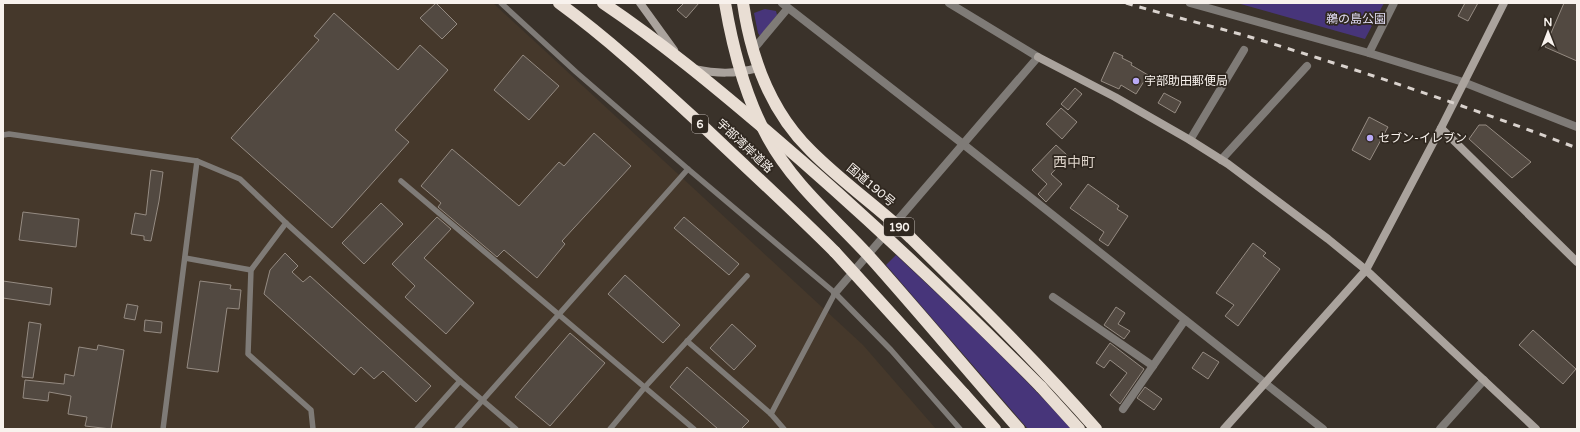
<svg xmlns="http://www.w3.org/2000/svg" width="1580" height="432" font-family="'Varela Round','Noto Sans JP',sans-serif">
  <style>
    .built { fill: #45382b }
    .green { fill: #47357a }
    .building { fill: #524941; stroke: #958b82 }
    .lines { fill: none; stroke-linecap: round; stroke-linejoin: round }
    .lane { stroke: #7f7b77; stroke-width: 5.5 }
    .street { stroke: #7f7b77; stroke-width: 8 }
    .secondary { stroke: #aaa39d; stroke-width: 8 }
    .highway { stroke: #e9ded4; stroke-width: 12 }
    .rail { stroke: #dad3ce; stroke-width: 3; stroke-dasharray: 7 7; stroke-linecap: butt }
    .highway-bridge { stroke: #e9ded4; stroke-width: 12 }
    .poi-dot { fill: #b9aaf7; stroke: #302820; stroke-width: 1.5 }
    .labels { text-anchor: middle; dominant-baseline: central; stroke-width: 3.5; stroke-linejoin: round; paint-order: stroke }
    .shield { fill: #302820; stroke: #bcb5b0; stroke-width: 1 }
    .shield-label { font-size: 11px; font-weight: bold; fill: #f8f2ed }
    .park-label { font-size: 12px; fill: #e0dcf3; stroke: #302820 }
    .poi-label { font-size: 12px; fill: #f8f2ed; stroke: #302820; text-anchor: start }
    .street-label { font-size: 12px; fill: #f8f2ed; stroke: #302820 }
    .quarter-label { font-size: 14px; fill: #ded4ca; stroke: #302820 }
  </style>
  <rect width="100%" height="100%" fill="#3a322a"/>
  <path class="built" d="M3 3H493L863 345 936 429H3Z"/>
  <g class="green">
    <path d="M1237 3H1384L1365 39Z"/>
    <path d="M765 9 776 11 777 15 760 36 758 33 754 13Z"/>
    <path d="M896 255C956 311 1016 368 1071 429H1028L886 265Z"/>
  </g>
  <g class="building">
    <path d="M436 3 457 24 442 39 420 18Z"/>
    <path d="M684 3H699L686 18 677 10Z"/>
    <path d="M1465 3H1478L1468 21 1458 16Z"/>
    <path d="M1564 3H1577V61L1545 47Z"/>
    <path d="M334 13 398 70 420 45 448 70 395 130 409 142 332 228 231 138 319 40 314 36Z"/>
    <path d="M1114 52 1123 56 1122 58 1132 63 1131 65 1148 75 1136 94 1121 85 1119 89 1101 81Z"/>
    <path d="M523 55 559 86 529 120 494 90Z"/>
    <path d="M1075 88 1082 94 1068 110 1061 104Z"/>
    <path d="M1164 93 1181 102 1175 113 1158 103Z"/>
    <path d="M1061 108 1077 122 1062 139 1046 124Z"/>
    <path d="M1369 117 1388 127 1370 160 1352 150Z"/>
    <path d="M1479 125H1486L1531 162 1512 178 1469 139Z"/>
    <path d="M594 133 631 166 562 241 565 244 537 278 504 250 497 257 438 207 441 203 421 186 452 149 519 206 559 162 564 166Z"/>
    <path d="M1056 145 1068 156 1051 174 1062 184 1046 202 1038 194 1047 184 1032 170Z"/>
    <path d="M151 170 163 172 159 201 151 241 144 240V236L131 234 135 213 146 215Z"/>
    <path d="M1088 184 1119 206 1117 209 1128 216 1108 246 1099 240 1104 232 1070 208Z"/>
    <path d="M381 203 403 224 364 264 342 243Z"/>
    <path d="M23 212 79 219 76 247 19 240Z"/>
    <path d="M437 217 451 229 424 258 474 303 446 334 405 297 415 286 392 264Z"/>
    <path d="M684 217 739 264 729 275 674 228Z"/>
    <path d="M1253 243 1266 253 1263 256 1280 269 1238 326 1225 316 1234 305 1216 293Z"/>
    <path d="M285 253 298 266 292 272 303 282 310 276 431 386 416 402 383 371 374 379 361 367 354 375 264 294 270 270Z"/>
    <path d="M625 275 680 325 663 343 608 294Z"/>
    <path d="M3 281 52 288 50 305 3 298Z"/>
    <path d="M200 281 231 285 230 289 241 290 239 309 227 308 218 372 187 368Z"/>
    <path d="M127 304 138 306 135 320 124 318Z"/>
    <path d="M1116 307 1125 313 1118 324 1130 331 1124 339 1104 325Z"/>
    <path d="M145 320 162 322 161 333 144 331Z"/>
    <path d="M29 322 41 324 33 378 22 377Z"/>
    <path d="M732 324 756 346 734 370 710 348Z"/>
    <path d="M1533 330 1576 369 1563 384 1519 345Z"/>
    <path d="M570 333 605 363 550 426 515 397Z"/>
    <path d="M1110 343 1144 369 1120 404 1110 395 1127 373 1110 360 1104 368 1096 363Z"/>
    <path d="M98 345 124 350 111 429 85 426 87 417 68 414 71 396 49 392 48 401 23 398 25 380 64 384 65 374 74 376 79 347 97 350Z"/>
    <path d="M1203 352 1219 362 1208 379 1192 368Z"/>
    <path d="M687 367 749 421 741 429H718L670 387Z"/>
    <path d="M1145 387 1162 399 1154 410 1137 398Z"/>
  </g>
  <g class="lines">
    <g class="lane">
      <path d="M501 3 576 72 688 169 835 293 891 350 960 429"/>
      <path d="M3 135 9 134 197 161 240 179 286 223 460 381 516 429"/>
      <path d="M401 181 694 429"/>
      <path d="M286 223 251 270 248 354 311 410 313 429"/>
      <path d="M185 258 251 270"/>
      <path d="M687 341 771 414 784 429"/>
      <path d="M771 414 835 293"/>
      <path d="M163 429 197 161"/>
      <path d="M417 429 460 381"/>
      <path d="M457 429 688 169"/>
      <path d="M610 429 645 387 747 276"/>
    </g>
    <g class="street">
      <path d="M782 3 963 144 1323 429"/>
      <path d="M1190 3 1369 53 1463 82 1577 127"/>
      <path d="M752 51 788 8"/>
      <path d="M1369 53 1394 3"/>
      <path d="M1190 140 1244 50"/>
      <path d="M1221 160 1307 66"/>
      <path d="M835 293 1038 57 949 3"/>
      <path d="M1053 297 1153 366"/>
      <path d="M1123 409 1185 320"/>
      <path d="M1440 429 1484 380"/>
    </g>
    <g class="secondary">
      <path d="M640 3 674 50"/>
      <path d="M1038 57 1115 97 1190 140 1228 164 1328 239 1366 270 1536 429"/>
      <path d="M694 69C718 74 734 74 758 68"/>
      <path d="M1441 128 1577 262"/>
      <path d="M1224 429 1366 270 1441 128 1504 3"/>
    </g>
    <g class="highway">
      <path d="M559 3C611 41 658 85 706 129 749 170 793 210 835 252"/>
      <path d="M725 3C733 50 745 97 768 138 793 184 833 217 868 255 919 312 968 371 1019 429"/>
      <path d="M743 3C751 58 770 111 811 151 842 182 879 208 911 238 974 300 1038 363 1096 429"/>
      <path d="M1041 387 1079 429"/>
      <path d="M964 394 995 429"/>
    </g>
    <path class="rail" d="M1126 3C1169 16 1213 26 1257 39 1365 72 1472 108 1577 148"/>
    <g class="highway-bridge">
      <path d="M603 3C661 42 714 86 767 131 862 212 953 298 1041 387"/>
      <path d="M835 252 964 394"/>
    </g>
  </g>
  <g class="poi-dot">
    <circle cx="1136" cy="81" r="4"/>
    <circle cx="1370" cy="138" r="4"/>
  </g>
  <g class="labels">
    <g class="shield">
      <rect x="692" y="115" width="16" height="18" rx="3"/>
      <rect x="884" y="218" width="30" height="18" rx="3"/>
    </g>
    <g class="shield-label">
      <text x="700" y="124">6</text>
      <text x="899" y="227">190</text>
    </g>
    <g class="park-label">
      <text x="1356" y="19">鵜の島公園</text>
    </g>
    <g class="poi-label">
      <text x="1144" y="81">宇部助田郵便局</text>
      <text x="1378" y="138">セブン-イレブン</text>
    </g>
    <g class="street-label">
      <text transform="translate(745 146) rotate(43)">宇部湾岸道路</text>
      <text transform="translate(871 185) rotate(40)">国道190号</text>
    </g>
    <g class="quarter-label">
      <text x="1074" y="162">西中町</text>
    </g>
  </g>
  <rect width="1580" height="432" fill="none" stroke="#f8f2ed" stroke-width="8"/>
  <g transform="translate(1548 32)" stroke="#302820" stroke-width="3" paint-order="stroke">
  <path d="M0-3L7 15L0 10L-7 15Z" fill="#f8f2ed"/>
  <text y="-6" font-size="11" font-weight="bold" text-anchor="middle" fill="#f8f2ed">N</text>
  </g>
</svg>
